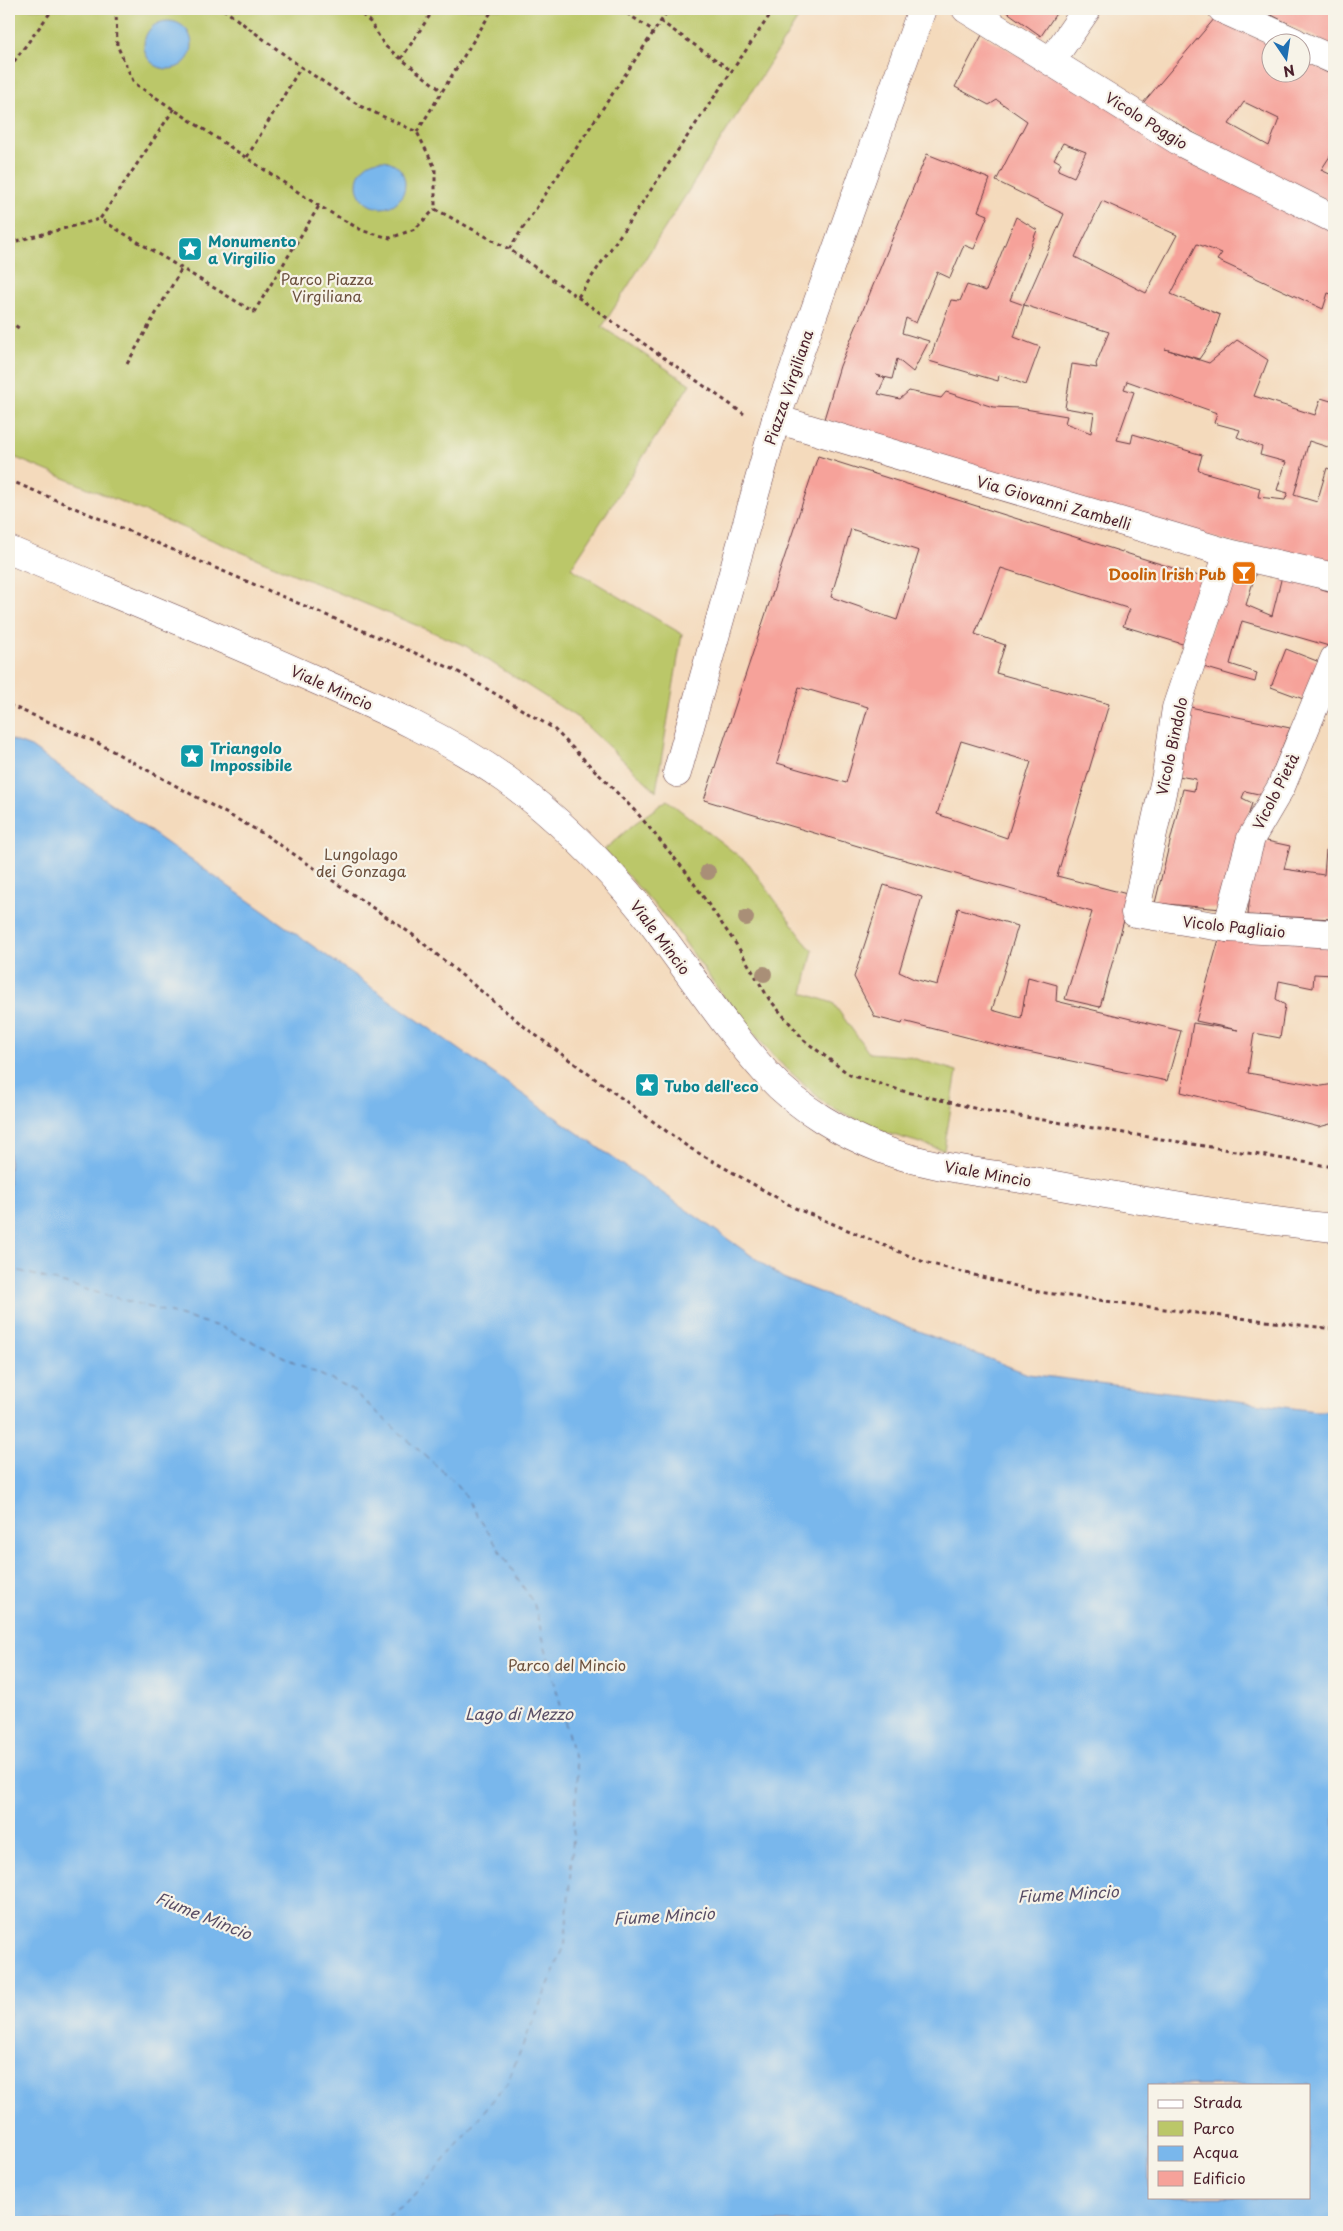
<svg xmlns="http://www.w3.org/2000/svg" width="1343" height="2231" font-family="'Playpen Sans',sans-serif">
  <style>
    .green { fill: #bbc769; stroke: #82734a }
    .water { fill: #79b7ec; stroke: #626b8c; fill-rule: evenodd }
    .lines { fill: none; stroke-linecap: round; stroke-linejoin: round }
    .ferry { stroke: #584d65; stroke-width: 1; stroke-dasharray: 6 5; stroke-linecap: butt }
    .building { fill: #f6a29a; fill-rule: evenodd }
    .street-casing { stroke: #643b41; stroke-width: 29 }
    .primary-casing { stroke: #643b41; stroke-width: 29 }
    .path { stroke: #643b41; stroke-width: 3; stroke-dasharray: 4 4; stroke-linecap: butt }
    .street { stroke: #fff; stroke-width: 28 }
    .primary { stroke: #fff; stroke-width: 28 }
    .tree { fill: #a98f77 }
    .labels { text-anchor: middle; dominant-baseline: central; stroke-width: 4.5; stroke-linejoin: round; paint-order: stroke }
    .street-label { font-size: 15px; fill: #4a1f2b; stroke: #f7f3e8 }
    .culture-label { font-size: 15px; font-weight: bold; fill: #0d838f; stroke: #f7f3e8; text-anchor: start }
    .park-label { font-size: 15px; fill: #6c513e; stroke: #f7f3e8 }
    .food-label { font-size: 15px; font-weight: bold; fill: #c56008; stroke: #f7f3e8; text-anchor: end }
    .water-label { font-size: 16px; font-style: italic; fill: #584d65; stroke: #f7f3e8 }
  </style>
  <rect width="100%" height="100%" fill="#f7f3e8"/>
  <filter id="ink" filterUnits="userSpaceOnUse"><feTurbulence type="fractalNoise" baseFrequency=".02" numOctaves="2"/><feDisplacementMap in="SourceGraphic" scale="10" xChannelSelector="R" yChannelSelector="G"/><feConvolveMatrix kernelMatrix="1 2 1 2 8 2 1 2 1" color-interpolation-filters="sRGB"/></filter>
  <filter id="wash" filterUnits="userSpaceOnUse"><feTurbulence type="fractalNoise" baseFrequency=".0096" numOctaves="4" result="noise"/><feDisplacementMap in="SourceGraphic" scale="20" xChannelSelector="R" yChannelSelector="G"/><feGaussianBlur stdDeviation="1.12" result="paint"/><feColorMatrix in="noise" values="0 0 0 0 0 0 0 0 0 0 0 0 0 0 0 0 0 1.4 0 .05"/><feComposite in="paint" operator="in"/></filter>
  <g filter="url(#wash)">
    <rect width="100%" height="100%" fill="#f4dabc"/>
    <g class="green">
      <path d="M9 9H804L602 327 690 384 571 568 682 634 656 791 578 718 466 646 9 455Z"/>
      <path d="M667 800 749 864 808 946 813 950 803 993 833 1003 869 1053 906 1056 957 1071 944 1150 883 1132 827 1105 775 1058 728 1003 672 924 604 850 634 824Z"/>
    </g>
    <g class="water">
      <circle cx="168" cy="45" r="24"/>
      <circle cx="381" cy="184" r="24"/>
      <path d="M9 739 31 747 783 1278 1028 1374 1316 1411H1334V2222H9ZM1149 2085H1309V2197H1149Z"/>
    </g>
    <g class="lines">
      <path class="ferry" d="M9 1268 224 1328 352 1390 458 1485 534 1604 578 1772 565 1945 507 2083 413 2198 378 2222"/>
    </g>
    <g id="blocks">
      <g class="building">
        <path d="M1003 9H1059L1041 36Z"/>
        <path d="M1260 9H1334V47Z"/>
        <path d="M1215 18 1270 44V72H1300V59L1334 76V150L1321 170 1334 176V204L1214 145 1143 103ZM1244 102 1279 119 1269 146 1229 124Z"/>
        <path d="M982 35 1334 230V295L1328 293 1323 309 1217 260 1222 253 1197 244 1171 294 1220 315 1211 342 1199 359 1165 349 1209 363 1237 340 1268 360 1254 396 1315 415 1321 398 1334 402V449L1309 441 1294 495 1317 502 1327 468 1334 471V569L1187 531 985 471 824 419 840 366 927 154 990 179 978 211 988 215 974 249 964 245 950 278 937 272 916 323 906 318 902 333 929 341 913 372 897 359 892 379 876 375 885 378 878 394 900 399 909 391 941 398 946 392 993 407 1019 408 1067 416 1065 423 1091 433 1094 413 1065 408 1072 364 1097 368 1096 364 1109 332 1024 305 1064 214 996 181 1027 121 997 100 989 105 955 87ZM1063 143 1086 152 1074 177 1058 170 1061 163 1054 159ZM1102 201 1177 235 1146 293 1075 257ZM1127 381 1217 413 1214 423 1240 430 1237 437 1262 447 1260 455 1286 462 1277 490 1288 493 1285 500 1258 497 1260 488 1203 472 1198 469 1202 455 1133 434 1131 443 1117 440 1134 392 1124 389Z"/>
        <path d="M1016 217 1037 230 1010 300 1024 305 1014 337 1040 347 1026 385 999 375 998 381 929 361 951 300 960 301 967 285 986 291Z"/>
        <path d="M818 456 1208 579 1189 646 1123 626 1130 609 1001 568 975 634 1005 645 996 673 1109 704 1057 876 1131 895 1100 1007 1065 999 1092 912 898 858 704 800ZM851 529 919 551 897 620 831 597ZM799 687 868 707 846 783 777 763ZM961 741 1031 762 1007 838 937 814Z"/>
        <path d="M1231 565 1256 572 1246 605 1272 616 1282 576 1334 593V629L1329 646 1242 621 1230 664 1257 673 1255 682 1200 666Z"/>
        <path d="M1286 649 1322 663 1306 700 1271 687Z"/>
        <path d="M1190 707 1290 728 1263 795 1245 791 1242 798 1252 803 1222 909 1155 903 1183 789 1194 791 1196 779 1172 775Z"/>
        <path d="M1262 840 1290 846 1284 869 1324 875 1326 850 1334 851V919L1248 915 1252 872Z"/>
        <path d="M884 885 922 897 899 972 914 979 937 985 958 908 1018 926 992 1010 1021 1018 1028 977 1057 985 1056 1001 1181 1031 1167 1081 1009 1048 903 1021 902 1024 875 1017 854 977Z"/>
        <path d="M1221 932 1334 941V975L1314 974 1313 988 1279 981 1276 999 1285 1005 1280 1038 1254 1033 1248 1073 1322 1086 1334 1084V1123L1319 1127 1181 1092 1193 1023 1238 1030 1196 1021Z"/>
      </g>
    </g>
  </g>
  <g filter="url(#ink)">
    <use href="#blocks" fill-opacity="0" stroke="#643b41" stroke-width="1"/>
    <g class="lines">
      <defs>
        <g id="street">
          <path d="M966 9 1182 143 1334 219"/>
          <path d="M1222 9 1295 42"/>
          <path d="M1300 45 1334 60"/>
          <path d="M1052 60 1087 9"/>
          <path d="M776 419 1228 553 1334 577"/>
          <path d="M1228 553 1176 708 1166 775 1135 913 1227 928 1334 934"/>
          <path d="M677 773 776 419 922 9"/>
          <path d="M1227 928 1251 838 1281 787 1334 659"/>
        </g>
        <path id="primary" d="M9 550C111 593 214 634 316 680 382 709 448 738 507 780 553 814 605 864 641 909 684 964 721 1023 768 1075 798 1108 843 1134 884 1150 929 1167 981 1172 1028 1180 1129 1199 1232 1217 1334 1228"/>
      </defs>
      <use href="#street" class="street-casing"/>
      <use href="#primary" class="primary-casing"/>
      <g class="path">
        <path d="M116 9 117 45 134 83 319 206 363 231 390 238 415 229 435 209"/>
        <path d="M223 9 301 67 360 106 417 132 435 168V209L509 249 744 414"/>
        <path d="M356 9 370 22 385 46 442 91"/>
        <path d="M620 9 654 31"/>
        <path d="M660 21 732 71"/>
        <path d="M401 59 434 9"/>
        <path d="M9 68 53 9"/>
        <path d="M174 109 100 219 254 312 319 206"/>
        <path d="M417 132 493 9"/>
        <path d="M247 157 301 67"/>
        <path d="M9 243 100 219"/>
        <path d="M509 249 669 9"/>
        <path d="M578 297 774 9"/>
        <path d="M9 321 20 329"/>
        <path d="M127 364 182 268"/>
        <path d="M9 480 455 670 553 728 638 814 686 872 738 947 769 999 805 1041 850 1075 903 1091 982 1110 1334 1167"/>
        <path d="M9 705 96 742 264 834 413 935 526 1028 688 1147 795 1208 924 1262 1039 1292 1180 1311 1334 1329"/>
      </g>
      <use href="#street" class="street"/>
      <use href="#primary" class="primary"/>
    </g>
    <g class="tree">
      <circle cx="708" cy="872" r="8"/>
      <circle cx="746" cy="918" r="8"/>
      <circle cx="764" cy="974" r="8"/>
    </g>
  </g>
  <defs>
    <symbol id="sight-square" viewBox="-11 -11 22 22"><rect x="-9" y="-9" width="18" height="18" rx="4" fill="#0f9aa8" stroke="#f7f3e8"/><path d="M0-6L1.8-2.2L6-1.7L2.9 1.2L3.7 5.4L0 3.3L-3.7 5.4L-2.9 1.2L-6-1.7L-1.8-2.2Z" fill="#fff"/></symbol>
    <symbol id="bar-square" viewBox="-11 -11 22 22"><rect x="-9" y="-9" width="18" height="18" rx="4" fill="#e8710a" stroke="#f7f3e8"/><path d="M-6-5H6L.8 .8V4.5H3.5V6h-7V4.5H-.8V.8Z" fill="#fff"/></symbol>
  </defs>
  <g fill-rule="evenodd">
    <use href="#sight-square" x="176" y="235" width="28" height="28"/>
    <use href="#bar-square" x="1230" y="559" width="28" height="28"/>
    <use href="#sight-square" x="178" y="742" width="28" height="28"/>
    <use href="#sight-square" x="633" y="1071" width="28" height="28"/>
  </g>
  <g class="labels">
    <g class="street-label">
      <text transform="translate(1147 120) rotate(32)">Vicolo Poggio</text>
      <text transform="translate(788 387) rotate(-71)">Piazza Virgiliana</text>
      <text transform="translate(1054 502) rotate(16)">Via Giovanni Zambelli</text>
      <text transform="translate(332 687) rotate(24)">Viale Mincio</text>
      <text transform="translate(1171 746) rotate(-78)">Vicolo Bindolo</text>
      <text transform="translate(1275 791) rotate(-63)">Vicolo Pietà</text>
      <text transform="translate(1234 926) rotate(6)">Vicolo Pagliaio</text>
      <text transform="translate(661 937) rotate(53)">Viale Mincio</text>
      <text transform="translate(988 1173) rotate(10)">Viale Mincio</text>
    </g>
    <g class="culture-label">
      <text x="208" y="240">Monumento<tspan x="208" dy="17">a Virgilio</tspan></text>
      <text x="210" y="747">Triangolo<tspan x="210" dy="17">Impossibile</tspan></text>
      <text x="664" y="1085">Tubo dell'eco</text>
    </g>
    <g class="park-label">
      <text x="327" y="278">Parco Piazza<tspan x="327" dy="17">Virgiliana</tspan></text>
      <text x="361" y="853">Lungolago<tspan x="361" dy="17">dei Gonzaga</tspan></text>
      <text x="567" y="1664">Parco del Mincio</text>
    </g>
    <g class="food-label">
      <text x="1226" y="573">Doolin Irish Pub</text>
    </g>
    <g class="water-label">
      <text x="519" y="1713">Lago di Mezzo</text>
      <text transform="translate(1068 1893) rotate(-3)">Fiume Mincio</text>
      <text transform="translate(204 1915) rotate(22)">Fiume Mincio</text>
      <text transform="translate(664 1915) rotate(-3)">Fiume Mincio</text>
    </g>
  </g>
  <rect width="1343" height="2231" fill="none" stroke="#f7f3e8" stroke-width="30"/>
  <rect x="1148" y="2084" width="162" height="115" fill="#f7f3e8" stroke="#b29e9c"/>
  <rect x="1158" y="2100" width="25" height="8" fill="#ffffff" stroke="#b29e9c"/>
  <text x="1193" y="2108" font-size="15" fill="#4a1f2b">Strada</text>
  <rect x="1158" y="2121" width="25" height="15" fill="#bbc769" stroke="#b29e9c"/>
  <text x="1193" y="2134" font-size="15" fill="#4a1f2b">Parco</text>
  <rect x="1158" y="2146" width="25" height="15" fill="#79b7ec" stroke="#b29e9c"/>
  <text x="1193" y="2158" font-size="15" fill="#4a1f2b">Acqua</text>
  <rect x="1158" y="2171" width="25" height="15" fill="#f6a29a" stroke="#b29e9c"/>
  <text x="1193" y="2184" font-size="15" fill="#4a1f2b">Edificio</text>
  <g transform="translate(1286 58) rotate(167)"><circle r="24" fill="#f7f3e8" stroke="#b29e9c"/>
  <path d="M0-4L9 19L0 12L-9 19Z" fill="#1f6fb2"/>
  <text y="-8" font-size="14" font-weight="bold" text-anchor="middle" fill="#4a1f2b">N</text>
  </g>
</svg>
